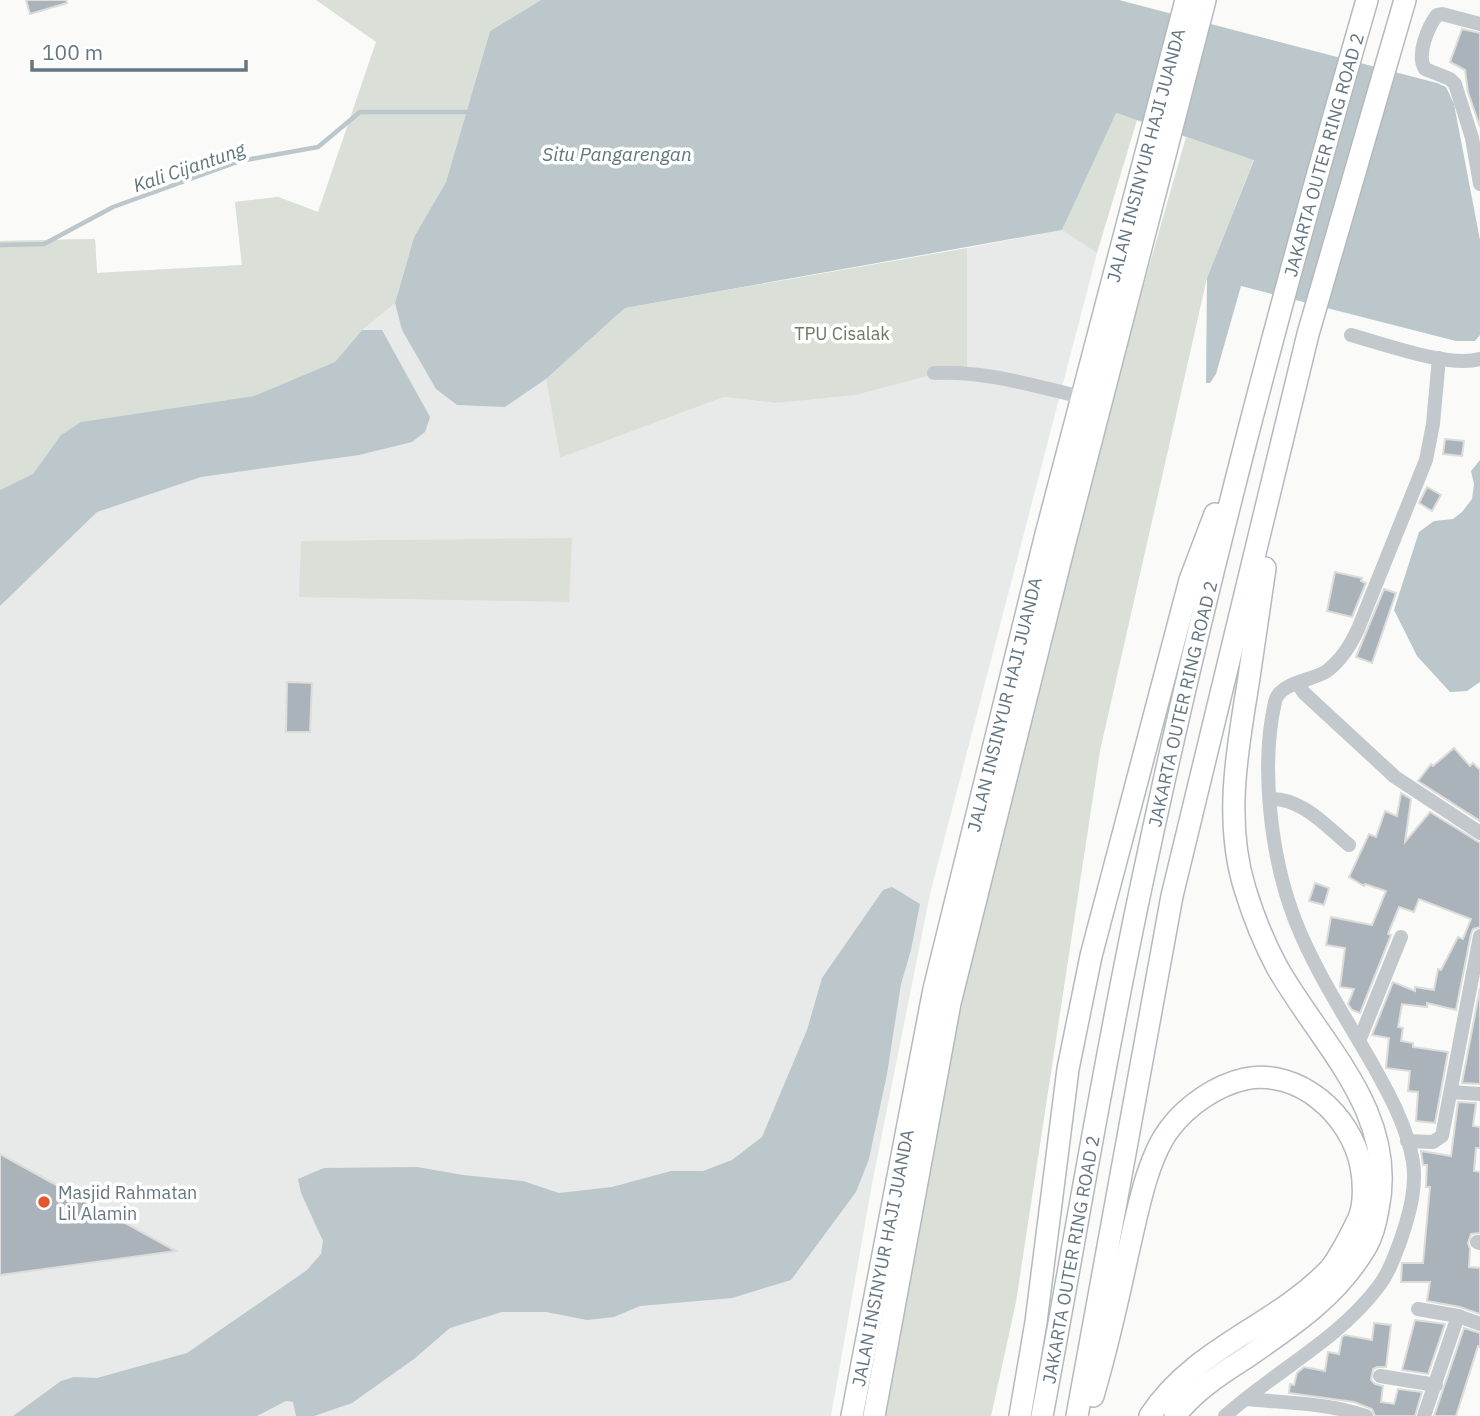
<svg xmlns="http://www.w3.org/2000/svg" width="1480" height="1416" font-family="'IBM Plex Sans',sans-serif">
  <style>
    .built { fill: #e8e9e9 }
    .green { fill: #dadfd7 }
    .water { fill: #bbc7cb }
    .lines { fill: none; stroke-linecap: round; stroke-linejoin: round }
    .stream { stroke: #bbc7cb; stroke-width: 4.5 }
    .building { fill: #aab3b9; stroke: #dcdcda; stroke-width: 2 }
    .highway-casing { stroke: #b4b9bd; stroke-width: 24 }
    .minor { stroke: #c3c8cc; stroke-width: 14 }
    .highway { stroke: #fff; stroke-width: 21 }
    .poi-dot { fill: #e4572e; stroke: #fff; stroke-width: 2.5 }
    .labels { text-anchor: middle; dominant-baseline: central; stroke-width: 7; stroke-linejoin: round; paint-order: stroke }
    .street-label { font-size: 18px; fill: #657683; stroke: #fff }
    .park-label { font-size: 18px; fill: #687a64; stroke: #fff }
    .poi-label { font-size: 18px; fill: #657683; stroke: #fff; text-anchor: start }
    .water-label { font-size: 19px; font-style: italic; fill: #60757c; stroke: #fff }
  </style>
  <rect width="100%" height="100%" fill="#fafaf8"/>
  <path class="built" d="M278 197 318 212 505 407 546 379 560 458 724 397 775 403 935 374 967 371V248L1062 230 1097 253 930 894 872 1184 831 1416H0V241L95 239 97 273 242 265 235 202Z"/>
  <g class="green">
    <path d="M316 0H541L490 31 446 182 414 237 395 303 362 330 335 362 254 396 81 422 61 435 33 474 0 490V241L95 239 97 273 242 265 235 202 278 197 318 212 376 42Z"/>
    <path d="M1115 113 1137 120 1097 253 1062 230Z"/>
    <path d="M1186 137 1254 159 1207 278 1100 751 1016 1302 991 1416H885L966 967 1122 361Z"/>
    <path d="M967 248V371L935 374 855 395 775 403 724 397 560 458 546 379 625 308Z"/>
    <path d="M572 538 569 602 299 597 301 541Z"/>
  </g>
  <g class="water">
    <path d="M541 0H1119L1437 83 1446 87 1454 104 1480 240V335L1475 341H1456L1241 286 1216 374 1210 383H1206L1207 278 1254 160 1116 113 1062 230 625 308 546 379 505 407 457 405 436 389 402 330 395 303 414 237 446 182 490 31Z"/>
    <path d="M362 330H382L430 417 425 432 412 442 359 455 201 477 97 512 0 606V490L33 474 61 435 81 422 254 396 335 362Z"/>
    <path d="M1480 460V682L1467 691 1450 692 1417 656 1394 610 1419 532 1434 521 1453 519 1462 512 1472 499 1474 484 1471 471Z"/>
    <path d="M892 887 920 904 911 950 901 984 887 1074 869 1159 856 1192 791 1280 732 1298 640 1306 614 1317 587 1320 546 1312H502L450 1328 414 1359 352 1403 314 1416H296L293 1402 286 1401 257 1416H13L61 1381 74 1377 97 1378 187 1353 307 1270 321 1254 323 1241 301 1193 298 1179 324 1168 417 1167 463 1175 523 1181 559 1193 612 1187 671 1171H703L732 1160 762 1137 807 1030 822 978 883 890Z"/>
  </g>
  <g class="lines">
    <path class="stream" d="M0 245 44 244 113 207 240 161 318 147 360 112H467"/>
  </g>
  <g class="building">
    <path d="M26 0H66L67 3 30 14Z"/>
    <path d="M1462 29 1480 33V127L1468 92 1465 70 1450 62Z"/>
    <path d="M1445 439 1464 441 1462 456 1443 454Z"/>
    <path d="M1427 487 1441 495 1432 511 1419 503Z"/>
    <path d="M1335 572 1362 578 1361 581 1366 583 1352 617 1327 611Z"/>
    <path d="M1384 589 1396 593 1372 663 1356 657Z"/>
    <path d="M287 682 312 683 310 732H286Z"/>
    <path d="M1454 748 1470 766 1473 763 1480 770V821L1418 781 1431 764 1433 766Z"/>
    <path d="M1401 793 1411 799 1405 842 1430 812 1480 843V927L1473 929 1471 934 1456 1010 1427 1003V1007L1402 1004 1398 1027 1403 1028 1401 1041 1413 1043V1047L1448 1052 1435 1123 1416 1121 1418 1092 1408 1091 1410 1071 1386 1068 1389 1038 1372 1035 1393 982 1415 991V987L1434 990 1438 969 1441 970 1458 937 1463 939 1471 919 1419 899 1414 912 1399 907 1388 934 1391 935 1360 1013 1352 1010 1348 1004 1354 989 1340 987 1345 948 1326 945 1331 917 1372 925 1386 891 1365 884 1364 886 1349 877 1369 834 1376 837 1385 811 1397 816Z"/>
    <path d="M1315 883 1329 888 1324 905 1309 901Z"/>
    <path d="M1480 988V1084L1462 1083Z"/>
    <path d="M1458 1102 1476 1103 1473 1126 1480 1127V1148H1476L1474 1171 1480 1172V1233L1471 1234 1468 1243 1470 1249 1469 1267 1480 1268V1314L1460 1307 1427 1301 1430 1282H1401L1402 1263H1423L1430 1187H1426L1427 1165H1423L1421 1151 1451 1156Z"/>
    <path d="M0 1154 176 1251 0 1275Z"/>
    <path d="M1415 1320 1445 1324 1428 1374 1402 1370Z"/>
    <path d="M1374 1323 1391 1325 1386 1367H1377L1373 1369 1371 1380 1375 1384 1383 1386 1381 1402 1394 1404 1398 1389 1422 1392 1415 1416H1375L1372 1409 1354 1402 1289 1393 1290 1384 1294 1385 1297 1373 1304 1367 1325 1371 1328 1352 1339 1354 1342 1337 1345 1335 1372 1340Z"/>
    <path d="M1464 1328 1480 1333V1347L1478 1346 1456 1416H1434Z"/>
  </g>
  <g class="lines">
    <defs>
      <g id="highway">
        <path d="M1093 1396C1106 1351 1117 1304 1127 1257 1136 1220 1146 1158 1171 1127 1188 1105 1217 1085 1245 1079 1299 1068 1351 1115 1361 1166 1364 1181 1365 1203 1359 1218 1353 1231 1339 1258 1330 1269 1276 1326 1194 1348 1150 1416"/>
        <path id="s1" d="M852 1416 934 989 1045 538 1186 0"/>
        <path d="M874 1416 950 1003 1065 542 1205 0"/>
        <path d="M1020 1416 1036 1322 1068 1069 1091 956 1190 580 1215 514"/>
        <path id="s2" d="M1042 1416C1075 1241 1103 1066 1140 892 1203 591 1282 295 1367 0"/>
        <path d="M1077 1416 1172 896 1308 334 1405 0"/>
        <path d="M1175 1416C1193 1392 1219 1375 1244 1359 1292 1326 1338 1296 1367 1245 1373 1234 1376 1221 1378 1209 1398 1112 1321 1045 1277 967 1264 943 1253 915 1245 889 1224 822 1237 751 1248 684 1254 645 1259 607 1265 568"/>
      </g>
    </defs>
    <use href="#highway" class="highway-casing"/>
    <g class="minor">
      <path d="M1480 24 1442 14 1437 15C1428 27 1416 55 1425 69L1450 79 1455 84 1472 138 1480 184"/>
      <path d="M1351 335C1384 344 1449 368 1480 359"/>
      <path d="M934 373C984 370 1034 386 1082 397"/>
      <path d="M1298 684 1304 693 1395 777 1480 833"/>
      <path d="M1270 799C1302 798 1325 825 1349 845"/>
      <path d="M1359 1041 1401 937"/>
      <path d="M1451 1092 1480 1094"/>
      <path d="M1407 1141 1433 1142 1442 1136 1480 936"/>
      <path d="M1477 1242 1480 1243"/>
      <path d="M1418 1309 1458 1316 1480 1324"/>
      <path d="M1380 1376 1436 1385"/>
      <path d="M1247 1399C1287 1403 1328 1403 1366 1416"/>
      <path d="M1225 1416C1274 1372 1338 1340 1378 1287 1389 1273 1395 1255 1401 1239 1409 1215 1417 1188 1413 1162 1407 1125 1388 1092 1370 1060 1344 1015 1314 969 1295 920 1271 858 1260 767 1275 702 1279 682 1312 681 1327 671 1342 659 1350 646 1358 629L1426 460 1433 424 1439 358"/>
      <path d="M1424 1416 1458 1316"/>
    </g>
    <use href="#highway" class="highway"/>
  </g>
  <circle class="poi-dot" cx="44" cy="1202" r="7"/>
  <g class="labels">
    <g class="street-label">
      <text stroke="none"><textPath href="#s2" startOffset="1293">JAKARTA OUTER RING ROAD 2</textPath></text>
      <text stroke="none"><textPath href="#s1" startOffset="1295">JALAN INSINYUR HAJI JUANDA</textPath></text>
      <text stroke="none"><textPath href="#s2" startOffset="726">JAKARTA OUTER RING ROAD 2</textPath></text>
      <text stroke="none"><textPath href="#s1" startOffset="728">JALAN INSINYUR HAJI JUANDA</textPath></text>
      <text stroke="none"><textPath href="#s1" startOffset="161">JALAN INSINYUR HAJI JUANDA</textPath></text>
      <text stroke="none"><textPath href="#s2" startOffset="159">JAKARTA OUTER RING ROAD 2</textPath></text>
    </g>
    <g class="park-label">
      <text x="842" y="333">TPU Cisalak</text>
    </g>
    <g class="poi-label">
      <text x="58" y="1192">Masjid Rahmatan<tspan x="58" dy="21">Lil Alamin</tspan></text>
    </g>
    <g class="water-label">
      <text x="617" y="154">Situ Pangarengan</text>
      <text transform="translate(189 167) rotate(-19)">Kali Cijantung</text>
    </g>
  </g>
  <path d="M32 60v10h214v-10" fill="none" stroke="#657683" stroke-width="3.5"/>
  <text x="42" y="60" font-size="21" fill="#657683" stroke="#ffffff" stroke-width="5" paint-order="stroke">100 m</text>
</svg>
